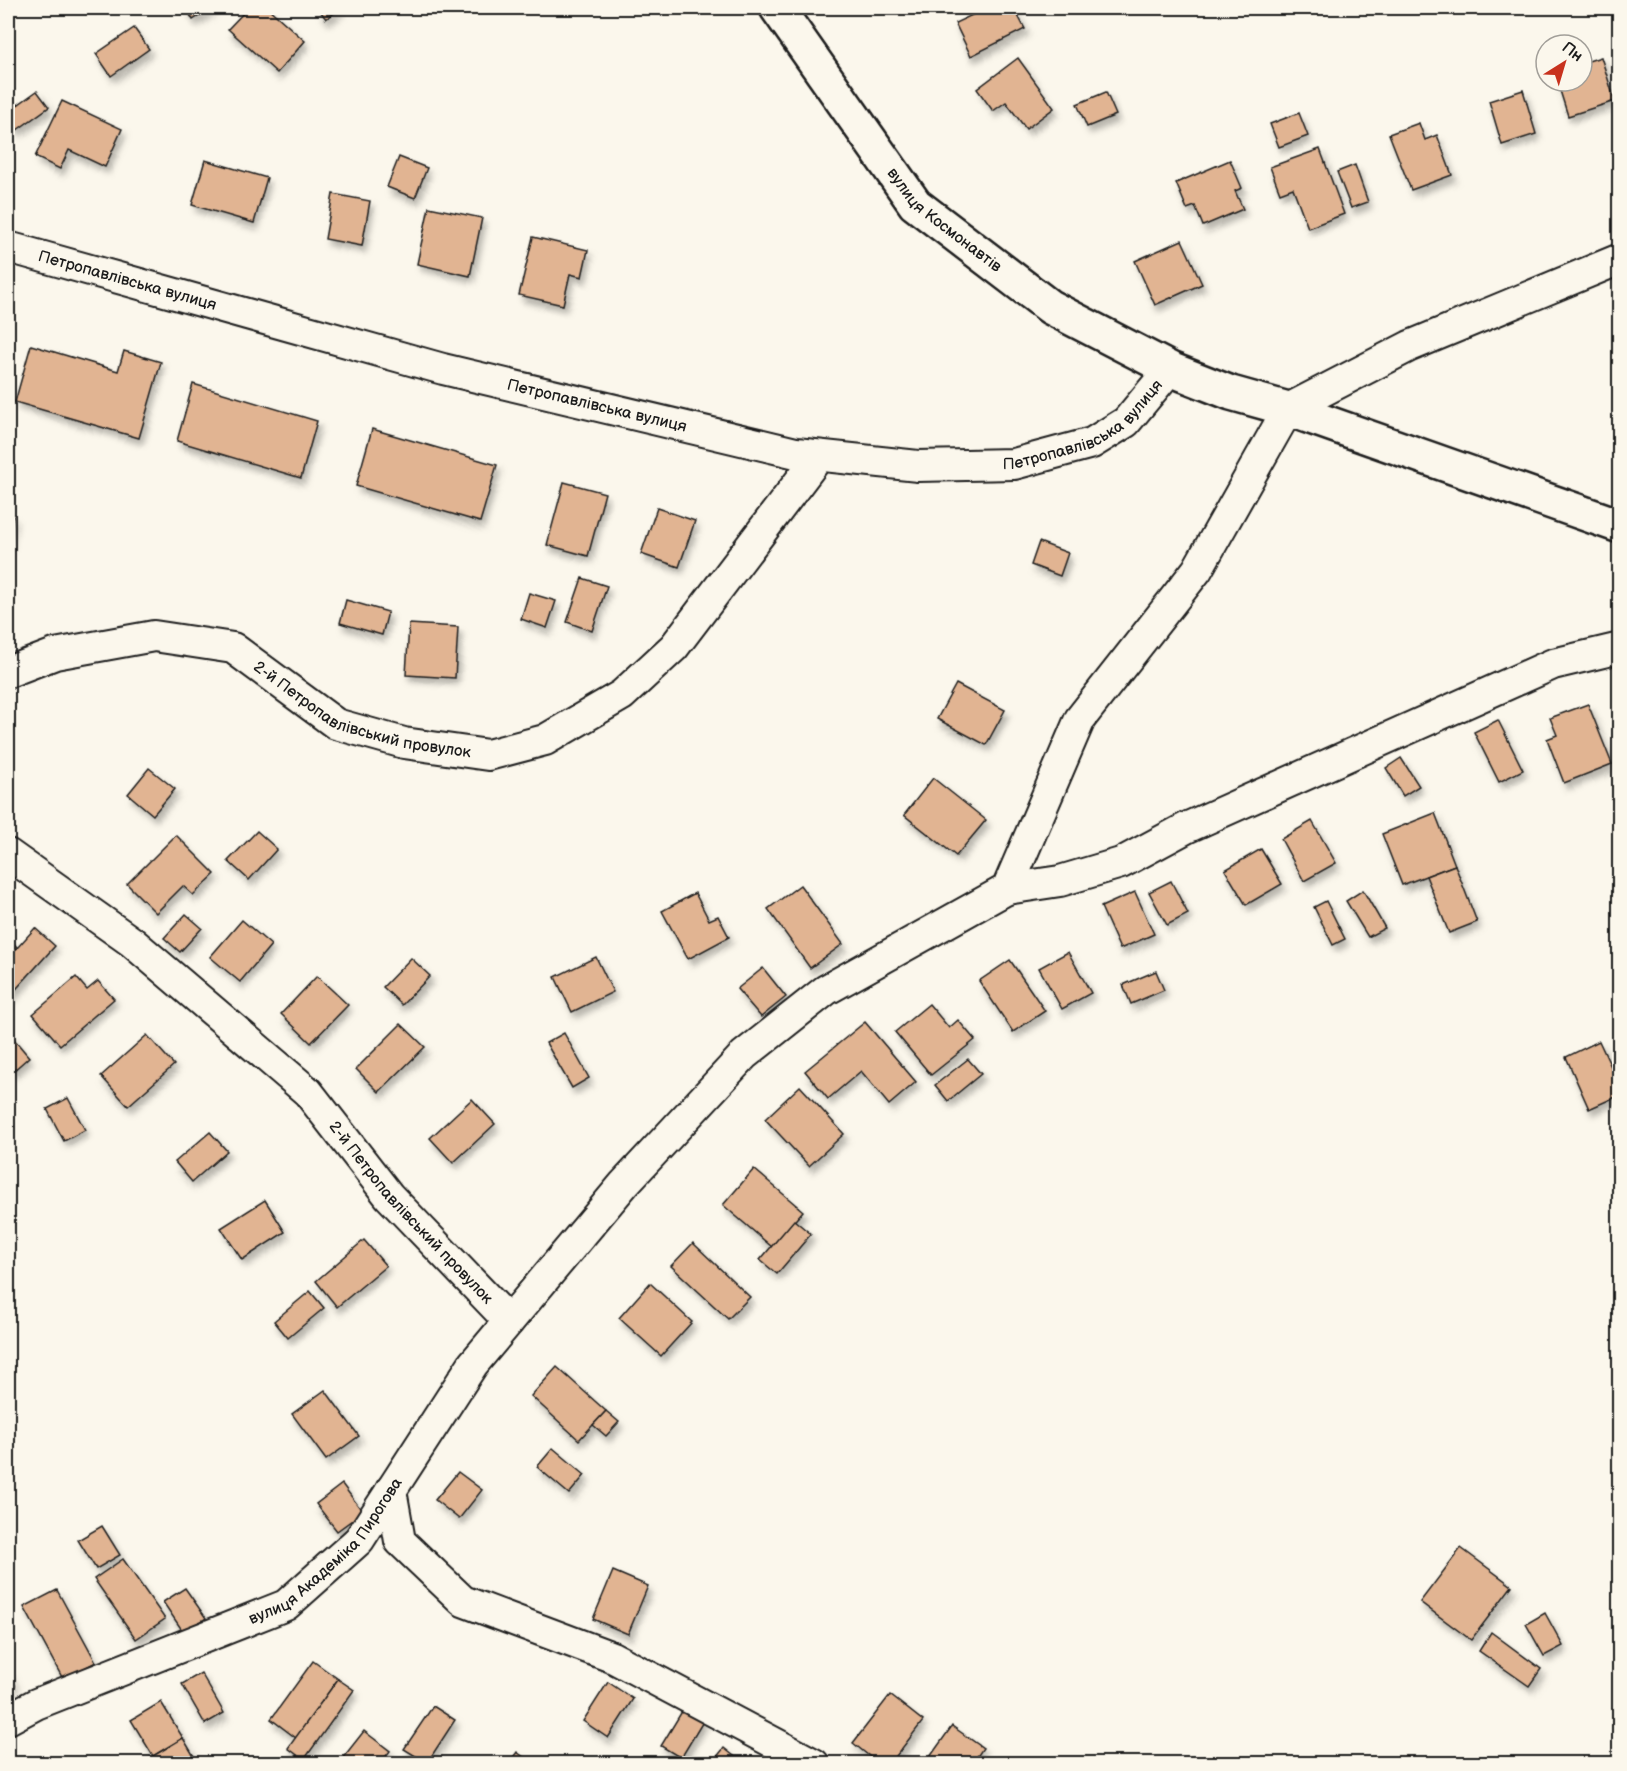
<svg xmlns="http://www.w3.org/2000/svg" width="1627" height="1771" font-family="'Balsamiq Sans',sans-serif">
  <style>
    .building { fill: #e1b492; stroke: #1c1c1c; stroke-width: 1.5; filter: url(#shadow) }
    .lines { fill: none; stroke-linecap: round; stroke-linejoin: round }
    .minor-casing { stroke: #1c1c1c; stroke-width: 34 }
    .tertiary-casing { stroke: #1c1c1c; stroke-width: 38 }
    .minor { stroke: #fbf7ec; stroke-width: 30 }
    .tertiary { stroke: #fbf7ec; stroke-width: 33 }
    .labels { text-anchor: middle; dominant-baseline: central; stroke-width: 6; stroke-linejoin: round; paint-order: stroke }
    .street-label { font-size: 16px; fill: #1c1c1c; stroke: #fbf7ec }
  </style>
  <defs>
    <filter id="shadow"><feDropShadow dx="3.5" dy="6" stdDeviation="3" flood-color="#0004"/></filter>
  </defs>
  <rect width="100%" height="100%" fill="#fbf7ec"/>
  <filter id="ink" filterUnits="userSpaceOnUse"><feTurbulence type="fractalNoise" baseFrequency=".0167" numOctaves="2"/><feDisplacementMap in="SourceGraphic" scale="12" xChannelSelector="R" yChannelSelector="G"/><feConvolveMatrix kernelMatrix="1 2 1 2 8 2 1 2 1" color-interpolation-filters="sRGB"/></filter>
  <g filter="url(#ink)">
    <g class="building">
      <path d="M186 8H212L193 20Z"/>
      <path d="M248 8H268L305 41 277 73 228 29Z"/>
      <path d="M318 8H341L326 19Z"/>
      <path d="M987 8H1014L1025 29 971 56 955 23Z"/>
      <path d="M134 28 149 49 111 76 96 54Z"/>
      <path d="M1601 57 1615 101 1568 116 1557 81H1582V63Z"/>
      <path d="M1018 58 1054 108 1026 129 1006 102 993 111 977 89Z"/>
      <path d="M1523 90 1536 134 1502 145 1489 101Z"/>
      <path d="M37 91 49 107 17 130 8 117V112Z"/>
      <path d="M1106 92 1116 115 1087 127 1077 104Z"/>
      <path d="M62 101 122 129 105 167 69 150 60 169 35 157Z"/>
      <path d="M1299 113 1308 136 1279 147 1270 124Z"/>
      <path d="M1419 123 1425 140 1437 135 1452 175 1411 190 1389 134Z"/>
      <path d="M1320 149 1344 214 1308 228 1293 188 1280 193 1270 167Z"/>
      <path d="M399 157 427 168 415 198 387 187Z"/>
      <path d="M205 160 267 178 254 223 192 205Z"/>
      <path d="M1230 160 1242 188 1235 191 1243 209 1203 226 1195 206 1187 209 1176 183Z"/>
      <path d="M1355 165 1368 202 1351 208 1337 172Z"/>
      <path d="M333 194 370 201 362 246 325 239Z"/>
      <path d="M429 207 482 218 470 276 417 264Z"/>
      <path d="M533 237 588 250 582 277 570 274 563 305 519 295Z"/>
      <path d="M1182 240 1202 284 1155 305 1135 261Z"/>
      <path d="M31 345 118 371 124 351 161 362 139 438 15 402Z"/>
      <path d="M193 384 317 421 301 478 177 441Z"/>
      <path d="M372 429 497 465 480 522 356 486Z"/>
      <path d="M564 482 605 493 588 556 547 545Z"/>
      <path d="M657 508 695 521 679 567 641 554Z"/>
      <path d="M8 515 13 516 8 546Z"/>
      <path d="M1039 542 1068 553 1060 576 1031 565Z"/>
      <path d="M582 578 607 586 592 631 567 622Z"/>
      <path d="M529 593 556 601 547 628 521 619Z"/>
      <path d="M346 600 388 612 382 635 340 623Z"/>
      <path d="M409 624 458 627 455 678 406 675Z"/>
      <path d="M956 684 1005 710 986 745 937 719Z"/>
      <path d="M1588 704 1612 764 1564 783 1547 739 1557 735 1550 718Z"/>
      <path d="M1498 720 1523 770 1499 782 1474 732Z"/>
      <path d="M1401 758 1419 786 1403 796 1386 768Z"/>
      <path d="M149 768 175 789 153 815 128 794Z"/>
      <path d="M933 778 986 820 956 856 904 815Z"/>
      <path d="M1435 813 1455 865 1402 885 1382 834Z"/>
      <path d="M1312 821 1336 863 1304 881 1281 839Z"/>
      <path d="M257 831 277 849 249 880 228 861Z"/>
      <path d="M176 835 215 874 193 895 183 886 156 913 127 884Z"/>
      <path d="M1261 849 1282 884 1246 905 1225 870Z"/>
      <path d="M1455 865 1477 922 1449 933 1426 876Z"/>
      <path d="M1171 881 1188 914 1167 925 1149 892Z"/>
      <path d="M800 885 843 944 810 968 768 909Z"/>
      <path d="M1363 890 1385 928 1368 937 1346 901Z"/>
      <path d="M1135 892 1154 934 1120 949 1101 907Z"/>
      <path d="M695 893 709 920 718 916 729 937 688 959 662 911Z"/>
      <path d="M1326 901 1345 939 1333 945 1314 907Z"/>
      <path d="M186 914 202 928 180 952 164 938Z"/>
      <path d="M242 920 271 945 240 982 210 957Z"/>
      <path d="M35 928 55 946 8 998V958Z"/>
      <path d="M8 938 17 947 8 958Z"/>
      <path d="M1068 952 1091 993 1062 1009 1039 968Z"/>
      <path d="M596 957 613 992 572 1012 555 977Z"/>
      <path d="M411 958 430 976 402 1005 383 987Z"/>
      <path d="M1010 960 1045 1011 1013 1032 979 981Z"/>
      <path d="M763 968 786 997 761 1017 737 989Z"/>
      <path d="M1156 971 1164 990 1131 1004 1123 985Z"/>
      <path d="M317 976 348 1005 311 1043 281 1014Z"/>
      <path d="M76 977 87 990 98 981 114 999 60 1045 33 1014Z"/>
      <path d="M929 1004 949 1028 958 1020 975 1040 931 1075 895 1032Z"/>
      <path d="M865 1022 916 1082 889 1105 861 1071 828 1099 805 1071Z"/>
      <path d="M401 1024 425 1047 379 1092 356 1069Z"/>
      <path d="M8 1032 29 1057 12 1072 8 1068Z"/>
      <path d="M564 1033 589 1078 572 1088 546 1043Z"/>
      <path d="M147 1035 174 1065 128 1106 101 1076Z"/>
      <path d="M1599 1041 1620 1086V1095L1589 1109 1566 1057Z"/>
      <path d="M968 1059 981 1074 948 1101 935 1085Z"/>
      <path d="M800 1086 844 1134 809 1166 765 1119Z"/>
      <path d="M68 1098 85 1130 64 1141 47 1109Z"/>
      <path d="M472 1099 495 1124 453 1163 430 1138Z"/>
      <path d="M210 1132 227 1151 192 1182 175 1162Z"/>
      <path d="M754 1169 803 1211 772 1247 723 1205Z"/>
      <path d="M265 1200 285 1232 242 1260 221 1228Z"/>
      <path d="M794 1220 811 1234 777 1274 760 1260Z"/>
      <path d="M364 1240 386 1266 337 1307 316 1281Z"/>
      <path d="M693 1243 750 1297 728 1319 671 1266Z"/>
      <path d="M650 1283 692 1322 661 1356 619 1318Z"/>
      <path d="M310 1291 324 1308 288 1338 274 1321Z"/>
      <path d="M557 1367 606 1411 579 1440 531 1396Z"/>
      <path d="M325 1390 359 1436 326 1460 292 1414Z"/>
      <path d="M606 1411 619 1422 606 1436 593 1425Z"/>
      <path d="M553 1448 585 1475 569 1494 537 1467Z"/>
      <path d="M458 1472 482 1490 459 1519 435 1500Z"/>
      <path d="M342 1484 363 1512 337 1531 316 1504Z"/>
      <path d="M102 1526 120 1555 96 1569 78 1540Z"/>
      <path d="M1461 1548 1512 1586 1471 1640 1420 1602Z"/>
      <path d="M123 1559 165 1619 136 1639 94 1579Z"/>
      <path d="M613 1571 648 1586 628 1634 593 1619Z"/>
      <path d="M185 1588 206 1618 184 1633 163 1602Z"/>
      <path d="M57 1590 96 1662 63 1679 24 1607Z"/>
      <path d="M1545 1613 1563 1646 1544 1656 1526 1624Z"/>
      <path d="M1491 1632 1541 1669 1529 1686 1479 1651Z"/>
      <path d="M313 1661 338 1679 296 1738 271 1719Z"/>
      <path d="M8 1670 15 1685 8 1688Z"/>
      <path d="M201 1673 224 1713 205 1724 182 1684Z"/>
      <path d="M338 1679 354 1690 304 1760 288 1748Z"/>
      <path d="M608 1682 633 1699 608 1738 583 1721Z"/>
      <path d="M890 1695 923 1721 890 1764H879L853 1743Z"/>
      <path d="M161 1702 183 1738 153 1756 131 1720Z"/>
      <path d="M433 1706 455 1720 427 1763 404 1749Z"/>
      <path d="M684 1708 704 1720 681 1758 661 1746Z"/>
      <path d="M952 1726 983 1748 972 1764H925Z"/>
      <path d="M364 1731 390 1751 380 1764H338Z"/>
      <path d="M183 1738 195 1758 185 1764H140Z"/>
      <path d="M724 1748 744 1764H711Z"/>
      <path d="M517 1752 533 1764H508Z"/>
    </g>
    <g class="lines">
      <defs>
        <g id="minor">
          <path id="s1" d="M8 247 443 369 796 453 918 466 1014 464 1092 443 1126 422 1170 369"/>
          <path id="s2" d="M8 672 55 654 154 636 233 648 336 724 404 743 488 755 545 740 622 695 674 647 819 456"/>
          <path id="s3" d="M8 854 132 942 308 1092 389 1196 509 1321"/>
          <path d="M1007 889 1060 881 1121 863 1186 828 1553 664 1620 648"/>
          <path d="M391 1490 400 1541 463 1601 612 1657 814 1764"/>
          <path id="s4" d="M8 1719 36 1704 286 1605 359 1540 473 1364 624 1184 744 1055 826 990 1007 889 1080 719 1197 570 1288 409 1410 346 1620 259"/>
        </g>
        <g id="tertiary">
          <path id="s5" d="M777 8 915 204 1050 307 1170 369 1231 393 1288 409 1620 526"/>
        </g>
      </defs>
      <use href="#minor" class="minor-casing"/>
      <use href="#tertiary" class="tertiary-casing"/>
      <use href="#minor" class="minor"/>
      <use href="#tertiary" class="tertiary"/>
    </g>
  </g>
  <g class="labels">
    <g class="street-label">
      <text stroke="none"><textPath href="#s5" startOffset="272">вулиця Космонавтів</textPath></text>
      <text stroke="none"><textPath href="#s1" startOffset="124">Петропавлівська вулиця</textPath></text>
      <text stroke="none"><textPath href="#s1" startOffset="610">Петропавлівська вулиця</textPath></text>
      <text stroke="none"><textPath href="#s1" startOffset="1114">Петропавлівська вулиця</textPath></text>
      <text stroke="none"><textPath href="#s2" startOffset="378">2-й Петропавлівський провулок</textPath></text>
      <text stroke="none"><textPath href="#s3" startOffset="542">2-й Петропавлівський провулок</textPath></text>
      <text stroke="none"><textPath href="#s4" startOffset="366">вулиця Академіка Пирогова</textPath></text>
    </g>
  </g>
  <rect width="1627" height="1771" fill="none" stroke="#fbf7ec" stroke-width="30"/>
  <rect x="15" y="15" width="1597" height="1741" fill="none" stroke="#1c1c1c" stroke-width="2" filter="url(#ink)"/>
  <g transform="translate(1564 63) rotate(37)"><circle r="28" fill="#fbf7ec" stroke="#a29f99" stroke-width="1.5"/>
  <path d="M0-4.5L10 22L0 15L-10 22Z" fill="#c8321e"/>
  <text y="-9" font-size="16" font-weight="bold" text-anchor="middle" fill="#1c1c1c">Пн</text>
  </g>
</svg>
